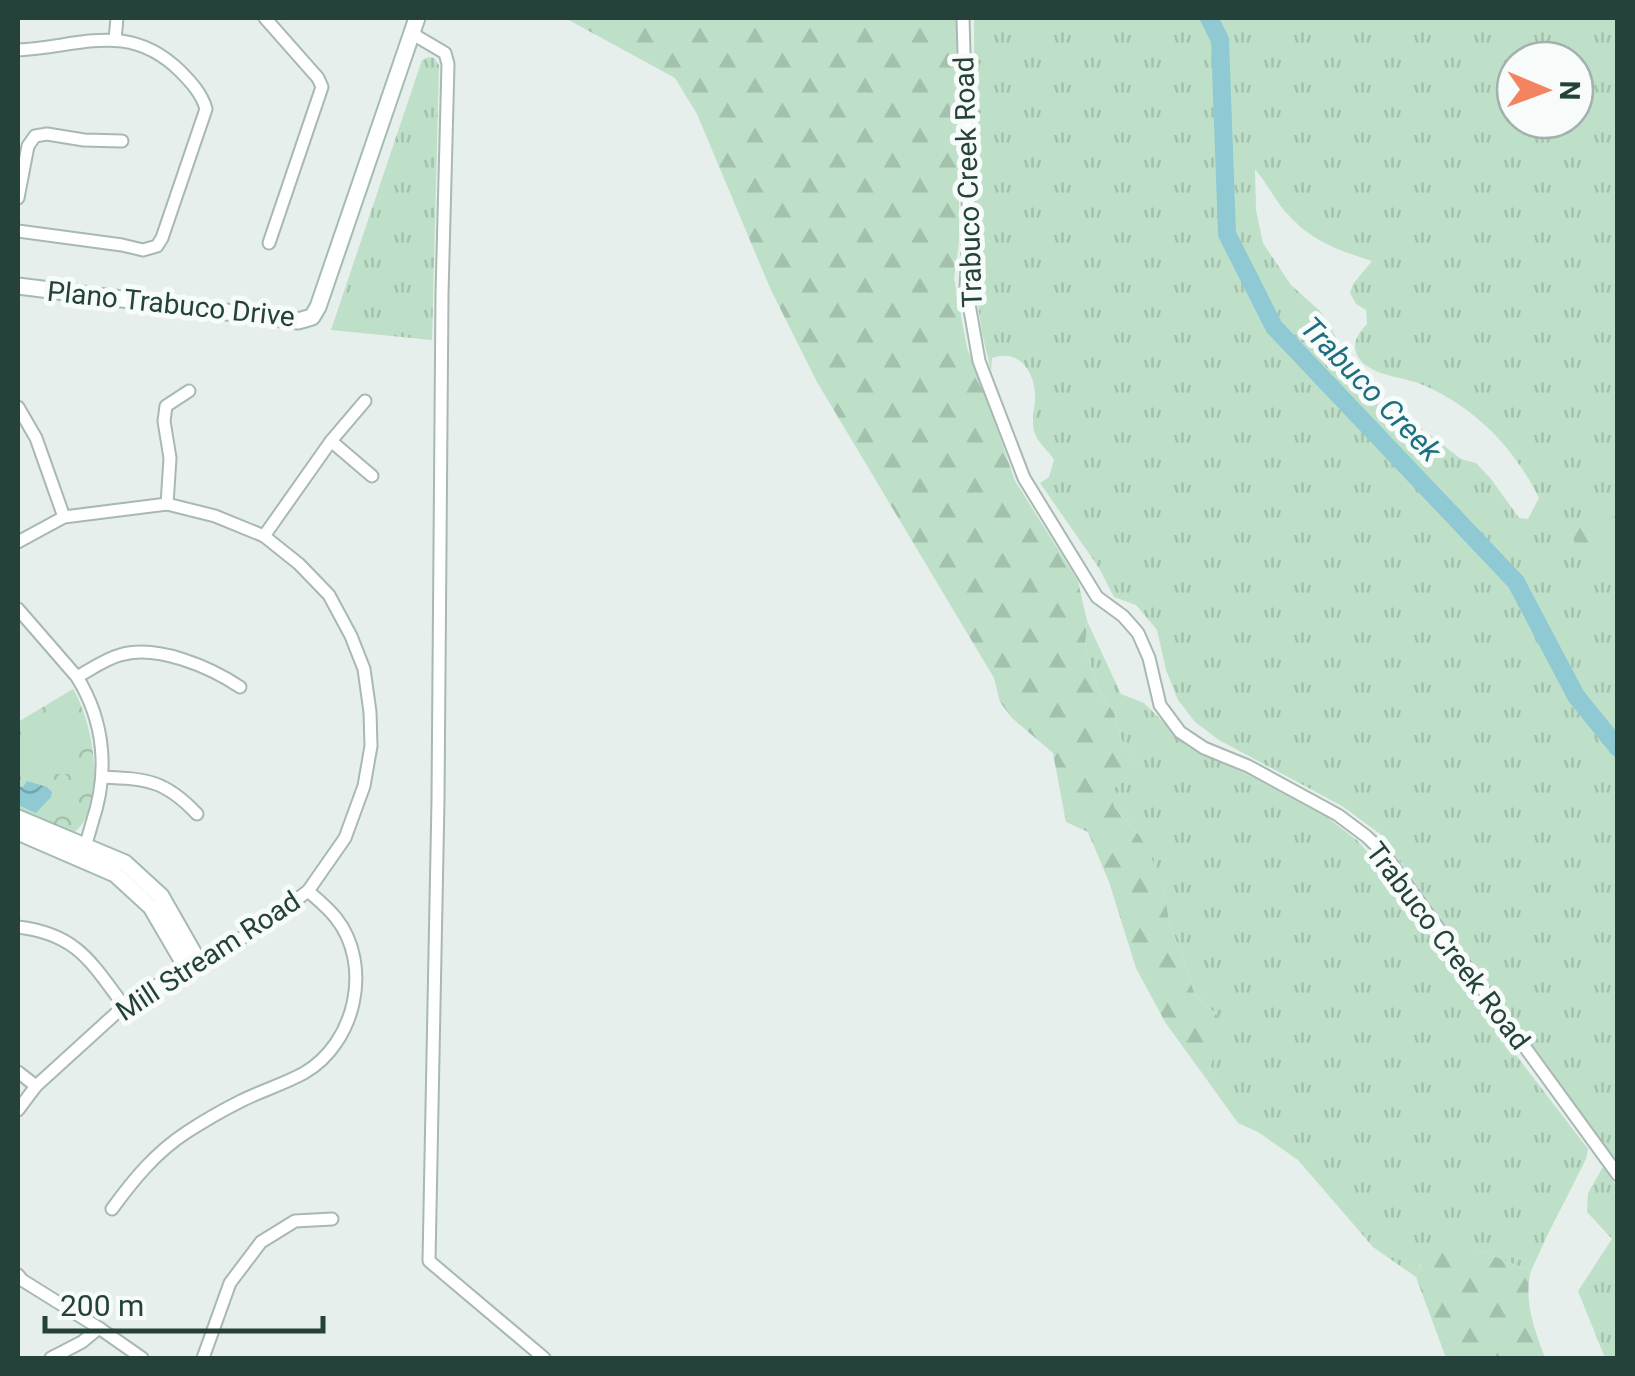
<svg xmlns="http://www.w3.org/2000/svg" width="1635" height="1376" font-family="Roboto,sans-serif">
  <style>
    .grass { fill: url(#grass-tufts); fill-rule: evenodd }
    .forest { fill: url(#forest-firs) }
    .park { fill: url(#park-crowns) }
    .pitch { fill: #bfe0c8 }
    .water { fill: url(#water-waves) }
    .lines { fill: none; stroke-linecap: round; stroke-linejoin: round }
    .river { stroke: #8ec9d4; stroke-width: 18 }
    .street-casing { stroke: #a8b8b2; stroke-width: 15 }
    .secondary-casing { stroke: #a4bbb3; stroke-width: 19 }
    .street { stroke: #fff; stroke-width: 11 }
    .secondary { stroke: #fff; stroke-width: 15 }
    .labels { text-anchor: middle; dominant-baseline: central; stroke-width: 10; stroke-linejoin: round; paint-order: stroke }
    .street-label { font-size: 28px; fill: #24423a; stroke: #f7fbf9 }
    .water-label { font-size: 30px; font-style: italic; fill: #1c6f80; stroke: #f7fbf9 }
  </style>
  <defs>
    <pattern id="grass-tufts" width="24" height="20" patternUnits="userSpaceOnUse" patternTransform="scale(2.5)"><rect width="24" height="20" fill="#bfe0c8"/><path d="M3 7l-1-3M5 7V3M7 7l1-3M15 17l-1-3M17 17v-4M19 17l1-3" fill="none" stroke="#a4c1ad"/></pattern>
    <pattern id="forest-firs" width="22" height="20" patternUnits="userSpaceOnUse" patternTransform="scale(2.5)"><rect width="22" height="20" fill="#bfe0c8"/><path d="M5 1l3.5 6h-7zM16 11l3.5 6h-7z" fill="#a4c1ad"/></pattern>
    <pattern id="park-crowns" width="20" height="18" patternUnits="userSpaceOnUse" patternTransform="scale(2.5)"><rect width="20" height="18" fill="#bfe0c8"/><path d="M2 6a3 3 0 1 1 6 0M12 15a3 3 0 1 1 6 0" fill="none" stroke="#a4c1ad"/></pattern>
    <pattern id="water-waves" width="16" height="10" patternUnits="userSpaceOnUse" patternTransform="scale(2.5)"><rect width="16" height="10" fill="#8ec9d4"/><path d="M0 5q4-4 8 0t8 0" fill="none" stroke="#74a5ad"/></pattern>
  </defs>
  <rect width="100%" height="100%" fill="#e6efeb"/>
  <g class="grass">
    <path d="M974 18H1617V1162L1380 834 1342 806 1219 740 1195 722 1178 700 1166 670 1157 630 1136 605 1114 597 1099 568 1040 483 1049 477 1054 460C1049 451 1038 443 1035 434 1030 420 1036 406 1035 393 1033 368 1017 349 992 358L991 371 982 333 975 286ZM1515 60H1575V120H1515ZM1255 169C1265 181 1273 196 1283 209 1309 240 1334 249 1372 261L1353 284 1350 293 1356 304 1366 310 1367 324C1355 336 1349 350 1364 364 1380 377 1405 377 1423 385 1475 407 1515 449 1539 498L1528 519 1519 518 1491 479 1476 463 1461 459 1421 428 1384 406 1362 384 1350 366 1330 326 1320 311 1291 285 1263 243 1256 210Z"/>
    <path d="M428 57 434 58 439 65 432 340 331 330 422 60Z"/>
    <path d="M1087 621 1121 694 1144 703 1188 747 1251 776 1328 818 1358 841 1382 869 1519 1059 1588 1149 1586 1159 1547 1236 1531 1271 1478 1250 1420 1265 1416 1277 1373 1247 1298 1160 1258 1132 1238 1123 1207 1080 1212 1061 1218 1016 1195 995 1169 920 1164 891 1139 835 1114 807 1112 789 1123 782 1138 764 1122 741 1114 713 1098 689 1085 649Z"/>
    <path d="M1603 1167 1617 1187V1358H1605L1578 1291 1612 1239 1587 1212 1588 1193Z"/>
  </g>
  <g class="forest">
    <path d="M565 18H956L959 190V243L954 278 967 348 986 396 1015 481 1078 581 1087 621 1085 649 1098 689 1114 713 1122 741 1141 768 1137 780 1123 782 1113 789 1114 807 1139 835 1151 856 1164 891 1169 920 1195 995 1218 1016 1223 1032V1053L1212 1061 1207 1080 1165 1022 1136 968 1109 882 1088 832 1066 822 1053 753 1012 718 1000 702 994 678 817 382 770 288 697 114 675 78Z"/>
    <path d="M1617 516V540L1592 558 1578 555 1571 529 1567 522 1571 518 1597 521Z"/>
    <path d="M1447 1248 1478 1250 1531 1271C1523 1300 1535 1331 1545 1358H1446L1416 1277C1421 1260 1429 1252 1447 1248Z"/>
  </g>
  <path class="park" d="M73 689C93 722 109 807 73 833L18 812V722Z"/>
  <path class="pitch" d="M28 723H77V774H29Z"/>
  <path class="water" d="M27 781 47 787 52 792 51 797 36 813 18 805V786L23 787Z"/>
  <g class="lines">
    <path class="river" d="M1209 18 1220 40 1227 234 1274 327 1516 582 1576 696 1618 748"/>
    <defs>
      <g id="street">
        <path d="M265 18 318 78 322 87 269 243"/>
        <path d="M963 18 969 231 966 287 979 361 1024 478 1097 597 1123 616 1138 633 1149 658 1160 705 1180 732 1204 748 1248 766 1338 815 1366 836 1383 852 1618 1175"/>
        <path d="M411 33 445 53 448 64 442 294 438 800 429 1261 544 1358"/>
        <path d="M115 40 117 18"/>
        <path d="M18 50C80 47 128 20 180 71 191 82 202 94 206 109L162 238 157 246 143 250 122 245 18 231"/>
        <path d="M18 198 28 146 35 136 47 134 84 140 122 141"/>
        <path d="M18 407 36 438 64 517"/>
        <path d="M331 441 372 476"/>
        <path d="M167 504 170 458 164 421 166 406 189 391"/>
        <path d="M264 536 331 441 365 401"/>
        <path d="M18 542 64 517 167 504 215 516 264 536 299 564 329 595 351 636 364 669 370 712 371 746 364 786 345 838 308 891 255 931 186 967 124 1006 36 1086 18 1110"/>
        <path d="M18 609 77 677C105 722 109 773 92 823 89 833 87 844 81 853"/>
        <path d="M77 677C90 670 105 659 120 655 157 644 210 667 240 687"/>
        <path d="M102 777C147 779 165 780 197 814"/>
        <path d="M18 927C77 934 91 962 124 1006"/>
        <path d="M18 1072 36 1086"/>
        <path d="M112 1209C133 1180 156 1152 187 1132 204 1121 223 1110 241 1101 261 1091 284 1084 304 1073 356 1043 373 965 336 918 328 908 317 899 308 891"/>
        <path d="M18 1275 22 1280 99 1328 142 1358"/>
        <path d="M51 1358 82 1342 99 1328"/>
        <path d="M203 1358 230 1283 261 1242 295 1221 332 1219"/>
      </g>
      <g id="secondary">
        <path d="M18 286 298 321 312 317 318 307 417 18"/>
        <path d="M18 818 125 863 161 896 198 961"/>
        <path d="M18 832 115 874 151 907 186 967"/>
      </g>
    </defs>
    <use href="#street" class="street-casing"/>
    <use href="#secondary" class="secondary-casing"/>
    <use href="#street" class="street"/>
    <use href="#secondary" class="secondary"/>
  </g>
  <g class="labels">
    <g class="street-label">
      <text transform="translate(968 182) rotate(-92)">Trabuco Creek Road</text>
      <text transform="translate(171 304) rotate(6)">Plano Trabuco Drive</text>
      <text transform="translate(1448 946) rotate(53)">Trabuco Creek Road</text>
      <text transform="translate(208 956) rotate(-33)">Mill Stream Road</text>
    </g>
    <g class="water-label">
      <text transform="translate(1371 389) rotate(46)">Trabuco Creek</text>
    </g>
  </g>
  <rect width="1635" height="1376" fill="none" stroke="#24423a" stroke-width="40"/>
  <g transform="translate(1545 90) rotate(91)"><circle r="48" fill="#f7fbf9" stroke="#a3b1ad" stroke-width="2.5"/>
  <path d="M0-8L18 38L0 25L-18 38Z" fill="#f4845f"/>
  <text y="-15" font-size="28" font-weight="bold" text-anchor="middle" fill="#24423a">N</text>
  </g>
  <path d="M45 1316v15h278v-15" fill="none" stroke="#24423a" stroke-width="5"/>
  <text x="60" y="1316" font-size="30" fill="#24423a" stroke="#f7fbf9" stroke-width="8" paint-order="stroke">200 m</text>
</svg>
